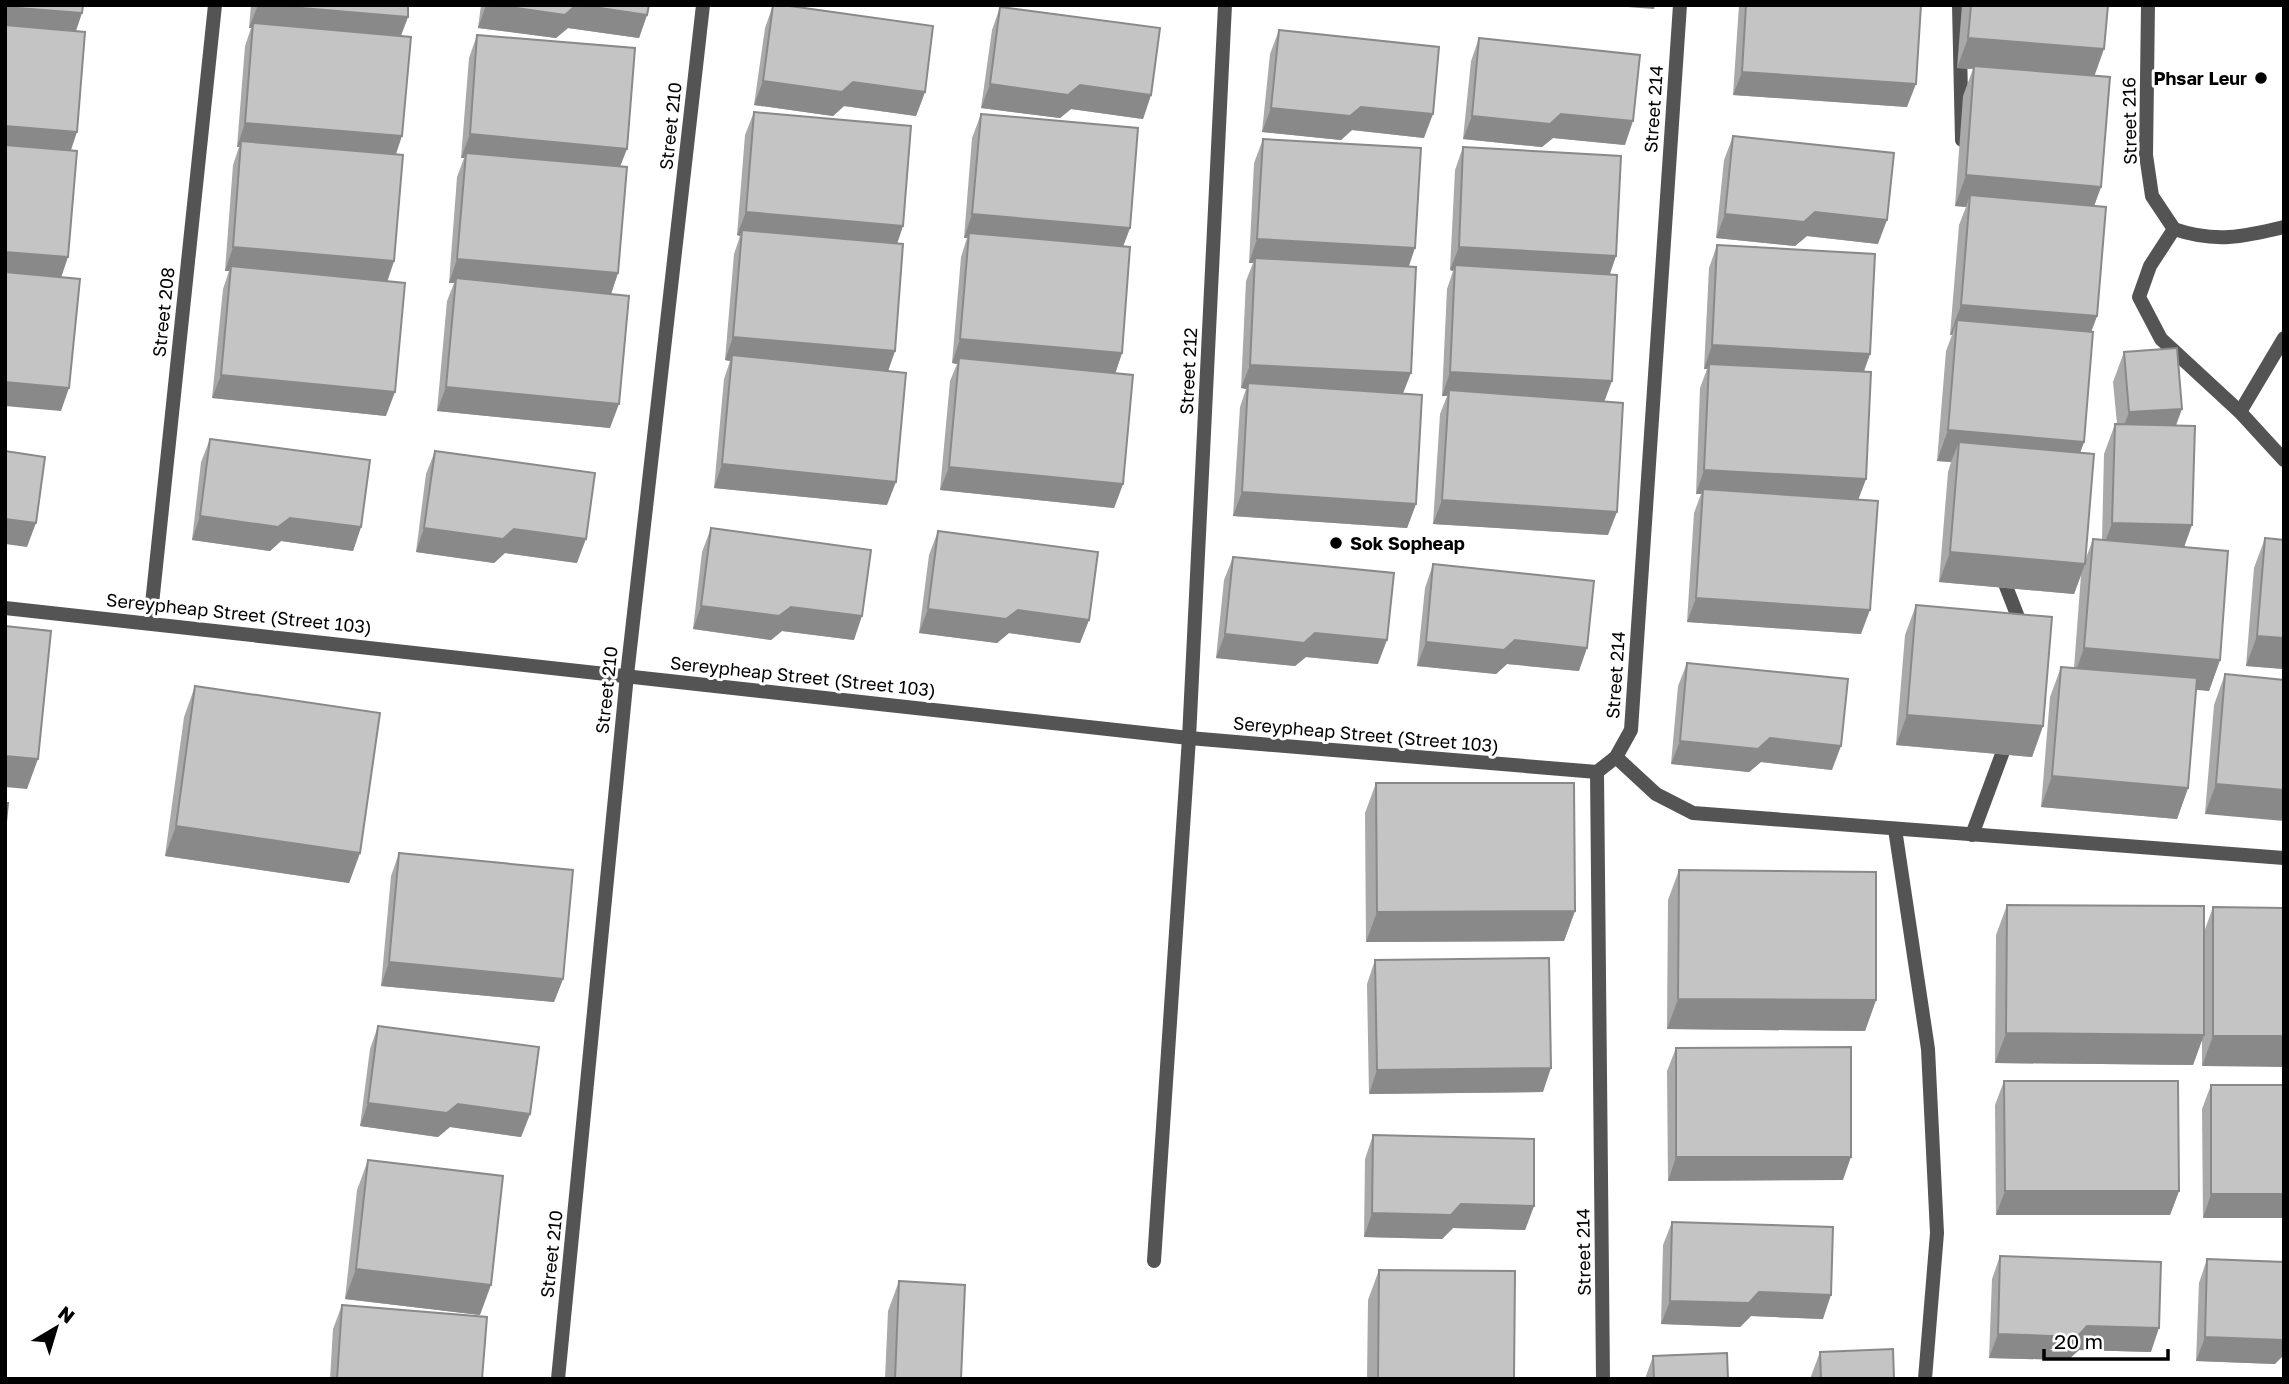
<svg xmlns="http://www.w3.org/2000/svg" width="2289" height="1384" font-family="'Golos Text',sans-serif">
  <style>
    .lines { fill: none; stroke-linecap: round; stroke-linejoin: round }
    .lane { stroke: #545454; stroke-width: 14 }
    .street { stroke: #545454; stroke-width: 14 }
    .wall { fill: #a9a9a9 }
    .shaded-wall { fill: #898989 }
    .building { fill: #c4c4c4; stroke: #898989; stroke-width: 2 }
    .poi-dot { fill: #000; stroke: #fff; stroke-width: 2.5 }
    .labels { text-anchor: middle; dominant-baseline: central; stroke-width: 6; stroke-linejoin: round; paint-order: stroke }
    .poi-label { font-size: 18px; font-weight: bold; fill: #000; stroke: #fff; text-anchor: end }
    .street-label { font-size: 18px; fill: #000; stroke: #fff }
  </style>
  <rect width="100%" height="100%" fill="#fff"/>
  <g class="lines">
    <path class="lane" d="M1154 1261 1189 738"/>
    <g class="street">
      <path d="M1959 5 1962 140"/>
      <path d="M2148 5 2146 155 2152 196 2174 229"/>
      <path d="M2174 229 2150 266 2139 297 2161 339 2240 412 2284 460"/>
      <path d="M2174 229C2215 243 2243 237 2284 227"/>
      <path d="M2240 412 2284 338"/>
      <path d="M2000 571 2023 630"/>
      <path d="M5 608 1189 738 1597 772"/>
      <path d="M150 623 215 5"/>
      <path d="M1189 738 1225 5"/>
      <path d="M1616 757 1656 794 1693 813 2284 858"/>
      <path d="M1597 772 1616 757 1631 730 1680 5"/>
      <path d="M1597 772 1603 1379"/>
      <path d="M1895 829 1928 1049 1937 1233 1925 1379"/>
      <path d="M1972 835 2008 738"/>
      <path d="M558 1379 627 675 703 5"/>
    </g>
  </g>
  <g class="wall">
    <path d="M251 5H408V17L401 36 395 155 394 261 387 282 386 416 212 398 223 289 229 271H225L233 165 239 147H237L245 46 251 28H249Z"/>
    <path d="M481 5H649L647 15 639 38 568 28 556 38 478 28Z"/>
    <path d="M773 5 925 92 916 116 844 106 833 116 754 105 765 28Z"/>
    <path d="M1739 5H1921L1907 107 1733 95Z"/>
    <path d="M1962 5H2108L2094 76 2101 187 2094 206 2097 316 2091 332 2084 442 2080 453 2086 558 2093 539 2102 540 2104 454 2115 424H2117L2113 382 2124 352 2176 425 2185 547 2220 660 2209 691 2196 689 2188 788 2177 819 2041 807 2050 697 2061 667 2074 668 2081 575 2074 594 1939 582 1948 472 1951 462 1937 461 1946 351 1952 335H1950L1959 225 1966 207 1955 206 1963 96 1973 69 1957 68Z"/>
    <path d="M1000 7 1151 95 1143 119 1071 109 1060 118 981 108 992 30Z"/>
    <path d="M1279 30 1424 138 1352 130 1341 140 1262 132 1270 54Z"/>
    <path d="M477 35 620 166 618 273 611 294 610 428 437 411 447 301 454 283H449L457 177 464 158H461L469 58Z"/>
    <path d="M1479 38 1625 145 1553 138 1542 147 1463 139 1471 61Z"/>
    <path d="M754 112 903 226 897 244 895 351 888 371 887 505 714 488 724 379 730 361 725 360 734 254 740 236 737 235 745 135Z"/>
    <path d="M981 114 1130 228 1123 246 1122 353 1115 374 1123 484 1114 508 940 490 950 381 957 364 952 363 961 257 967 238H964L972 138Z"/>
    <path d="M1733 136 1878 244 1807 236 1795 246 1716 238 1724 160Z"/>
    <path d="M1263 139 1409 266 1403 393 1416 504 1407 528 1233 516 1240 407 1246 389 1241 388 1246 281 1253 263H1249L1254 163Z"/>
    <path d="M1463 147 1616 256 1610 274 1604 401 1608 535 1433 524 1440 414 1447 396H1442L1447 289 1453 271 1450 270 1455 170Z"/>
    <path d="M1717 245 1870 354 1864 372 1866 479 1858 499 1861 634 1687 622 1694 513 1701 494H1696L1700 388 1707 369H1704L1709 268Z"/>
    <path d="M210 439 361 527 353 551 281 541 270 551 192 540 201 462Z"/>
    <path d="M435 451 577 563 505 553 494 563 416 552 426 474Z"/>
    <path d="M711 528 854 640 782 631 771 640 693 629 702 552Z"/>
    <path d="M938 531 1089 620 1080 643 1009 633 997 643 919 633 929 555Z"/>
    <path d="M2265 538 2284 540V669L2246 666 2254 568Z"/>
    <path d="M1233 557 1378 664 1306 657 1295 666 1216 658 1224 580Z"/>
    <path d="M1433 564 1579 671 1507 664 1496 674 1417 666 1425 588Z"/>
    <path d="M1916 605 2043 726 2032 757 1896 745 1905 635Z"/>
    <path d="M1687 663 1832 770 1761 762 1749 772 1671 764 1678 686Z"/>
    <path d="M2225 674 2284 680 2205 814 2214 705Z"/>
    <path d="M195 686 360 853 349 883 165 856 184 717Z"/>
    <path d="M1376 783 1575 911 1564 941 1366 942 1365 813Z"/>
    <path d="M399 853 563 979 554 1002 381 986 391 876Z"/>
    <path d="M1679 870 1876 1000 1865 1031 1667 1029 1668 900Z"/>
    <path d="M2007 905 2204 932 2213 907 2284 908 2202 1066V1039L2193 1065 1995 1063 1996 935Z"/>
    <path d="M1375 960 1543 1092 1369 1094 1367 984Z"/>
    <path d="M378 1026 530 1114 521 1137 450 1127 438 1137 360 1126 370 1049Z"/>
    <path d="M1676 1048 1843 1180 1668 1181 1667 1071Z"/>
    <path d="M2004 1081 2179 1191 2170 1215H1996L1995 1105Z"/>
    <path d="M2211 1085H2284L2203 1218 2202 1109Z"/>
    <path d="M1373 1135 1534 1206 1525 1230 1453 1228 1442 1239 1364 1237 1365 1159Z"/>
    <path d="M368 1160 480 1315 345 1299 357 1190Z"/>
    <path d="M1672 1222 1823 1319 1751 1316 1740 1327 1661 1324 1663 1245Z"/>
    <path d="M2000 1256 2151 1352 2079 1350 2068 1360 1989 1358 1992 1279Z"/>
    <path d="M2207 1259 2275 1364 2196 1361 2199 1283Z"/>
    <path d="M1379 1270 1514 1379H1367L1368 1300Z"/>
    <path d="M899 1281 961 1379H885L888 1311Z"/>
    <path d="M342 1305 482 1379H330L333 1329Z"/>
    <path d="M1820 1352 1894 1379H1810Z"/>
    <path d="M1653 1356 1728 1379H1645Z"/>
  </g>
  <g class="shaded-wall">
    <path d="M258 5H266L408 17 399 40 253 23 251 28H249Z"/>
    <path d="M486 5H580L647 15 639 38 568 28 556 38 478 28Z"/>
    <path d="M1601 5H1655L1654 9Z"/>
    <path d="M5 7 82 13 74 37 5 31Z"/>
    <path d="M1968 38 2104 49 2093 80 1974 66 1973 69 1957 68Z"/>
    <path d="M1742 72 1916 84 1907 107 1733 95Z"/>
    <path d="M763 81 853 82 925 92 916 116 844 106 833 116 754 105Z"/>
    <path d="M990 84 1080 85 1151 95 1143 119 1071 109 1060 118 981 108Z"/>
    <path d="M1361 107 1433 114 1424 138 1352 130 1341 140 1262 132 1271 108Z"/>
    <path d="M1561 114 1633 121 1625 145 1553 138 1542 147 1463 139 1472 116Z"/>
    <path d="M245 123 402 136 394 160 241 141 239 147H237Z"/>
    <path d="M5 126 77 132 69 156 5 150Z"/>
    <path d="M470 134 627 149 618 172 466 153 464 158H461Z"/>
    <path d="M1966 175 2101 187 2090 217 1970 195 1966 207 1955 206Z"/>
    <path d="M746 212 903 226 895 249 742 230 740 236 737 235Z"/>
    <path d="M1815 212 1887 220 1878 244 1807 236 1795 246 1716 238 1725 214Z"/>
    <path d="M972 214 1130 228 1121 252 969 233 967 238H964Z"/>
    <path d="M1257 239 1415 248 1407 272 1255 258 1253 263H1249Z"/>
    <path d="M233 247 394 261 386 285 231 266 229 271H225Z"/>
    <path d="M1459 247 1616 256 1608 279 1455 265 1453 271 1450 270Z"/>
    <path d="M5 252 68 257 60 281 5 276Z"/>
    <path d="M457 259 618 273 610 297 456 278 454 283H449Z"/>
    <path d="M1961 305 2097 316 2086 346 1957 320 1952 335H1950Z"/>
    <path d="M733 337 895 351 887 374 732 355 730 361 725 360Z"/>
    <path d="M960 339 1122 353 1114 377 959 358 957 364 952 363Z"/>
    <path d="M1712 345 1870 354 1861 378 1709 364 1707 369H1704Z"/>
    <path d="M1250 365 1411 373 1402 396 1248 383 1246 389 1241 388Z"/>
    <path d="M1450 372 1612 381 1603 405 1449 390 1447 396H1442Z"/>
    <path d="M221 375 395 392 386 416 212 398Z"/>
    <path d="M5 382 69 388 61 411 5 406Z"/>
    <path d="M446 387 619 404 610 428 437 411Z"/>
    <path d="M2182 409 2171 439 2118 442 2129 412Z"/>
    <path d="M1948 430 2084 442 2073 472 1959 442 1951 462 1937 461Z"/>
    <path d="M722 464 896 482 887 505 714 488Z"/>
    <path d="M949 467 1123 484 1114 508 940 490Z"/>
    <path d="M1704 470 1866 479 1857 503 1703 489 1701 494H1696Z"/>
    <path d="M1242 492 1416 504 1407 528 1233 516Z"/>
    <path d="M1442 500 1617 512 1608 535 1433 524Z"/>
    <path d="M200 516 290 518 361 527 353 551 281 541 270 551 192 540Z"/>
    <path d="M5 519 36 523 27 547 5 544Z"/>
    <path d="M2112 523 2192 525 2181 556 2101 553Z"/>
    <path d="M424 528 514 529 586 539 577 563 505 553 494 563 416 552Z"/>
    <path d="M1950 552 2085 564 2074 594 1939 582Z"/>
    <path d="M1696 598 1870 610 1861 634 1687 622Z"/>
    <path d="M701 606 791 607 862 616 854 640 782 631 771 640 693 629Z"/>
    <path d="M928 609 1018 610 1089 620 1080 643 1009 633 997 643 919 633Z"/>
    <path d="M1315 633 1387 640 1378 664 1306 657 1295 666 1216 658 1225 634Z"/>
    <path d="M2257 636 2284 638V669L2246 666Z"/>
    <path d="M1515 640 1587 648 1579 671 1507 664 1496 674 1417 666 1426 642Z"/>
    <path d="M2084 648 2220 660 2209 691 2073 679Z"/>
    <path d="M1907 715 2043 726 2032 757 1896 745Z"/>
    <path d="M1770 738 1841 746 1832 770 1761 762 1749 772 1671 764 1680 741Z"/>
    <path d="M5 756 38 759 27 789 5 787Z"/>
    <path d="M2052 776 2188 788 2177 819 2041 807Z"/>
    <path d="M2216 784 2284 790V821L2205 814Z"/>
    <path d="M176 826 360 853 349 883 165 856Z"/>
    <path d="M1575 911 1564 941 1366 942 1377 912Z"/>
    <path d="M389 962 563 979 554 1002 381 986Z"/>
    <path d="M1678 999 1876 1000 1865 1031 1667 1029Z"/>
    <path d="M2006 1033 2204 1035 2193 1065 1995 1063Z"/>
    <path d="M2213 1036H2284V1067L2202 1066Z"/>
    <path d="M1551 1068 1543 1092 1369 1094 1377 1070Z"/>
    <path d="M368 1103 458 1104 530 1114 521 1137 450 1127 438 1137 360 1126Z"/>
    <path d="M1676 1157H1851L1843 1180 1668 1181Z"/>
    <path d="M2005 1191H2179L2170 1215H1996Z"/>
    <path d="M2211 1194H2284V1218H2203Z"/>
    <path d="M1461 1204 1534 1206 1525 1230 1453 1228 1442 1239 1364 1237 1372 1213Z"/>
    <path d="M356 1269 491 1285 480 1315 345 1299Z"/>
    <path d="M1759 1292 1831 1295 1823 1319 1751 1316 1740 1327 1661 1324 1670 1301Z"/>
    <path d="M2087 1326 2159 1328 2151 1352 2079 1350 2068 1360 1989 1358 1998 1334Z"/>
    <path d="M2205 1337 2284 1340V1355L2275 1364 2196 1361Z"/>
  </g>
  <g class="building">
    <path d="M5 5H83L82 13 5 7Z"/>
    <path d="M266 5H408V17Z"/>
    <path d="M495 5H576L565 15Z"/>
    <path d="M580 5H649L647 15Z"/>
    <path d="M773 5H783L933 26 925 92 853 82 842 92 763 81Z"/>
    <path d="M1746 5H1921L1916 84 1742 72Z"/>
    <path d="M1971 5H2108L2104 49 1968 38Z"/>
    <path d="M1000 7 1160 28 1151 95 1080 85 1068 95 990 84Z"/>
    <path d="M253 23 411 37 402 136 245 123Z"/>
    <path d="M5 25 85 32 77 132 5 126Z"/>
    <path d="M1279 30 1439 47 1433 114 1361 107 1350 116 1271 108Z"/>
    <path d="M477 35 635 48 627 149 470 134Z"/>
    <path d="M1479 38 1640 55 1633 121 1561 114 1550 124 1472 116Z"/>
    <path d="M1974 66 2110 77 2101 187 1966 175Z"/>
    <path d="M754 112 911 126 903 226 746 212Z"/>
    <path d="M981 114 1138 128 1130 228 972 214Z"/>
    <path d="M1733 136 1894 153 1887 220 1815 212 1804 222 1725 214Z"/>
    <path d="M1263 139 1421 148 1415 248 1257 239Z"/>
    <path d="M241 141 403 155 394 261 233 247Z"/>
    <path d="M5 145 77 151 68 257 5 252Z"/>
    <path d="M1463 147 1621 156 1616 256 1459 247Z"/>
    <path d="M466 153 627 167 618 273 457 259Z"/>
    <path d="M1970 195 2106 207 2097 316 1961 305Z"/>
    <path d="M742 230 903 244 895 351 733 337Z"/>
    <path d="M969 233 1130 247 1122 353 960 339Z"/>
    <path d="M1717 245 1875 254 1870 354 1712 345Z"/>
    <path d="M1255 258 1416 267 1411 373 1250 365Z"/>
    <path d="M1455 265 1617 275 1612 381 1450 372Z"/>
    <path d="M231 266 405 283 395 392 221 375Z"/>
    <path d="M5 272 80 279 69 388 5 382Z"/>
    <path d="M456 278 629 296 619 404 446 387Z"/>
    <path d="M1957 320 2093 332 2084 442 1948 430Z"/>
    <path d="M2177 348 2182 409 2129 412 2124 352Z"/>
    <path d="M732 355 906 373 896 482 722 464Z"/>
    <path d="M959 358 1133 375 1123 484 949 467Z"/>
    <path d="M1709 364 1871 372 1866 479 1704 470Z"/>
    <path d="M1248 383 1422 395 1416 504 1242 492Z"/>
    <path d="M1449 390 1623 403 1617 512 1442 500Z"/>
    <path d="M2115 424 2195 426 2192 525 2112 523Z"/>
    <path d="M210 439 370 460 361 527 290 518 278 527 200 516Z"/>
    <path d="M1959 442 2094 454 2085 564 1950 552Z"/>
    <path d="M5 451 45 457 36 523 5 519Z"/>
    <path d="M435 451 595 473 586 539 514 529 503 539 424 528Z"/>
    <path d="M1703 489 1878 501 1870 610 1696 598Z"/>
    <path d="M711 528 871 550 862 616 791 607 779 616 701 606Z"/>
    <path d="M938 531 1098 552 1089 620 1018 610 1006 619 928 609Z"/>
    <path d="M2265 538 2284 540V638L2257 636Z"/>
    <path d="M2093 539 2228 551 2220 660 2084 648Z"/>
    <path d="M1233 557 1394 573 1387 640 1315 633 1304 643 1225 634Z"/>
    <path d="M1433 564 1594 581 1587 648 1515 640 1504 650 1426 642Z"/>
    <path d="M1916 605 2052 617 2043 726 1907 715Z"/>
    <path d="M5 626 51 631 38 759 5 756Z"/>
    <path d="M1687 663 1848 679 1841 746 1770 738 1758 749 1680 741Z"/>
    <path d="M2061 667 2197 678 2188 788 2052 776Z"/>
    <path d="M2225 674 2284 680V790L2216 784Z"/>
    <path d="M195 686 380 713 360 853 176 826Z"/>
    <path d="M1376 783H1574L1575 911 1377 912Z"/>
    <path d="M5 803H8L5 832Z"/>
    <path d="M399 853 573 870 563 979 389 962Z"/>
    <path d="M1679 870 1876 872V1000L1678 999Z"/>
    <path d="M2007 905 2204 906V1035L2006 1033Z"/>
    <path d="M2213 907 2284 908V1036H2213Z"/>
    <path d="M1549 958 1551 1068 1377 1070 1375 960Z"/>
    <path d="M378 1026 539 1047 530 1114 458 1104 447 1113 368 1103Z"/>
    <path d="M1851 1047V1157H1676V1048Z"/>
    <path d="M2004 1081H2178L2179 1191H2005Z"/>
    <rect x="2211" y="1085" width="73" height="109"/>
    <path d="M1373 1135 1534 1139V1206L1461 1204 1451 1215 1372 1213Z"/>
    <path d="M368 1160 503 1176 491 1285 356 1269Z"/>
    <path d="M1672 1222 1833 1227 1831 1295 1759 1292 1749 1303 1670 1301Z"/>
    <path d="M2000 1256 2161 1262 2159 1328 2087 1326 2077 1337 1998 1334Z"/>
    <path d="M2207 1259 2284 1262V1340L2205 1337Z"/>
    <path d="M1379 1270 1515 1271 1514 1379H1378Z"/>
    <path d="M899 1281 965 1285 961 1379H895Z"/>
    <path d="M342 1305 487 1317 482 1379H337Z"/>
    <path d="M1893 1349 1894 1379H1821L1820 1352Z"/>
    <path d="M1727 1353 1728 1379H1654L1653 1356Z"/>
  </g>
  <g class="poi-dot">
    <circle cx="2261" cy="78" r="7"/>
    <circle cx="1336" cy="543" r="7"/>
  </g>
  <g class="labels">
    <g class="poi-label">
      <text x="2247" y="78">Phsar Leur</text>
      <text x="1350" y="543" text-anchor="start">Sok Sopheap</text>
    </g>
    <g class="street-label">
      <text transform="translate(1653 109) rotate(-86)">Street 214</text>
      <text transform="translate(2129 121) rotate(-91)">Street 216</text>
      <text transform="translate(670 126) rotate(-84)">Street 210</text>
      <text transform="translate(163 312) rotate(-84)">Street 208</text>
      <text transform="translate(1188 371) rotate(-87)">Street 212</text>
      <text transform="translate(239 613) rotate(6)">Sereypheap Street (Street 103)</text>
      <text transform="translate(1615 675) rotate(-86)">Street 214</text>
      <text transform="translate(803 676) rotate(6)">Sereypheap Street (Street 103)</text>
      <text transform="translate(606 690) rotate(-84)">Street 210</text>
      <text transform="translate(1366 734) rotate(5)">Sereypheap Street (Street 103)</text>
      <text transform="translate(1583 1252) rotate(-91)">Street 214</text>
      <text transform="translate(551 1254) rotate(-84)">Street 210</text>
    </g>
  </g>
  <rect width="2289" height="1384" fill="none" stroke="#000000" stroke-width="14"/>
  <g transform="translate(56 1328) rotate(38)" stroke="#ffffff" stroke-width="5" paint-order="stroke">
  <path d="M0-5L12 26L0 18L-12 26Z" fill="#000000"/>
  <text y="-10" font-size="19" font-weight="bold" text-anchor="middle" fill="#000000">N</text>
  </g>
  <path d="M2044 1349v10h124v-10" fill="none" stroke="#000000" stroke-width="3.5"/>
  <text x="2054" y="1349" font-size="21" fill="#000000" stroke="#ffffff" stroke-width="5" paint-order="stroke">20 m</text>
</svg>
